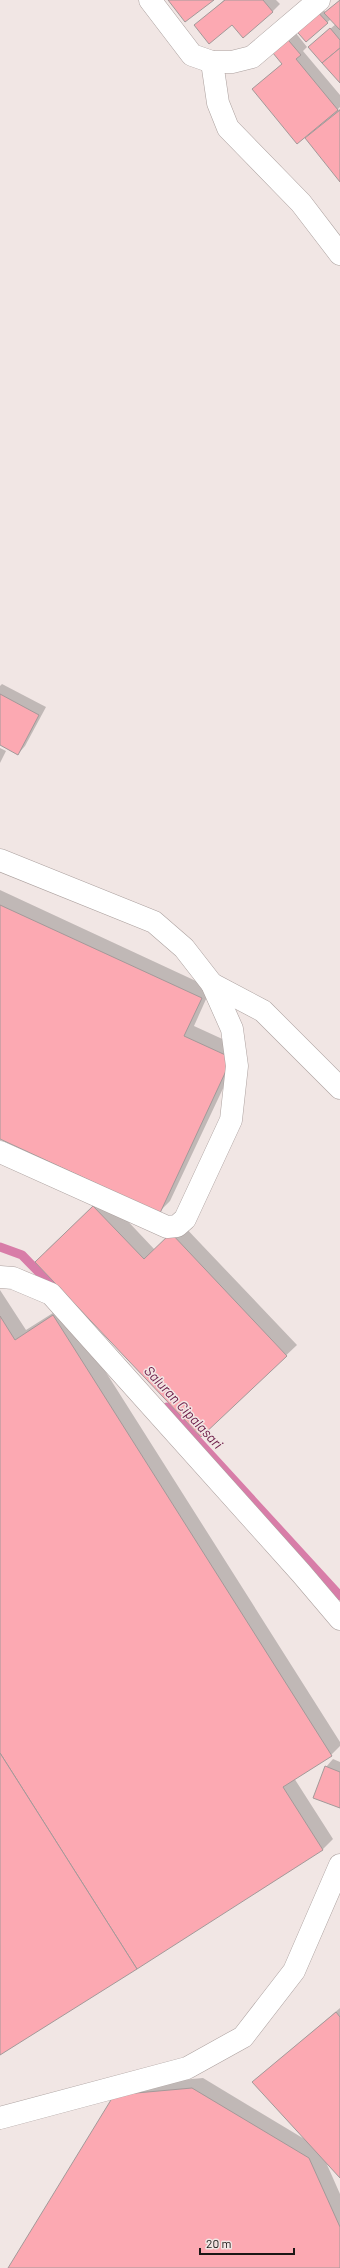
<svg xmlns="http://www.w3.org/2000/svg" width="340" height="2268" font-family="Barlow,sans-serif">
  <style>
    .shadow { fill: #0003 }
    .lines { fill: none; stroke-linecap: round; stroke-linejoin: round }
    .stream { stroke: #d87da8; stroke-width: 9 }
    .building { fill: #fca9b2; stroke: #a39999 }
    .minor-casing { stroke: #aca19f; stroke-width: 23 }
    .minor { stroke: #fff; stroke-width: 22 }
    .labels { text-anchor: middle; dominant-baseline: central; stroke-width: 3; stroke-linejoin: round; paint-order: stroke }
    .water-label { font-size: 14px; font-style: italic; fill: #6a1845; stroke: #f1e6e4 }
  </style>
  <rect width="100%" height="100%" fill="#f1e6e4"/>
  <g class="shadow">
    <path d="M224 0H276L280 4 272 12 232 24 195 26Z"/>
    <path d="M340 0V82L313 43 336 24 331 19 306 41 319 4 326 13Z"/>
    <path d="M291 27 307 47 303 51 340 95V107L336 111 340 109V180L306 138 313 129 253 89 283 63Z"/>
    <path d="M2 684 46 707 25 746 18 754 0 744V686Z"/>
    <path d="M0 748 6 751 0 763Z"/>
    <path d="M0 890 211 988 194 1026 242 1048 170 1201 160 1211 0 1137Z"/>
    <path d="M104 1196 155 1250 182 1224 297 1345 201 1436 46 1251Z"/>
    <path d="M0 1290 26 1330 64 1306 340 1742V1746L331 1755 294 1778 333 1839 323 1849 0 2054Z"/>
    <path d="M333 1759 340 1762V1807L326 1767Z"/>
    <path d="M340 2008V2176L325 2160 340 2194V2268H9L125 2085 203 2078 306 2140 254 2082Z"/>
  </g>
  <g class="lines">
    <g class="stream">
      <path d="M0 1247 22 1255 55 1289"/>
      <path d="M167 1407 340 1596"/>
    </g>
  </g>
  <g class="building">
    <path d="M168 0H214L185 22Z"/>
    <path d="M225 0H263L273 12 243 38 232 25 209 44 194 25Z"/>
    <path d="M340 0V30L324 13Z"/>
    <path d="M314 8 328 23 306 42 292 26Z"/>
    <path d="M330 28 340 40V48L322 63 308 47Z"/>
    <path d="M283 34 301 55 296 59 338 110 297 144 252 89 282 64 268 47Z"/>
    <path d="M340 48V83L322 63Z"/>
    <path d="M340 110V182L305 138Z"/>
    <path d="M0 694 39 715 18 755 0 745Z"/>
    <path d="M0 905 202 998 184 1036 232 1058 160 1213 0 1139Z"/>
    <path d="M93 1206 144 1259 171 1233 287 1356 201 1437 35 1262Z"/>
    <path d="M53 1315 332 1756 283 1787 323 1850 137 1969 0 1753V1316L15 1340Z"/>
    <path d="M0 1753 137 1969 0 2055Z"/>
    <path d="M325 1766 340 1772V1808L313 1798Z"/>
    <path d="M336 2012 340 2017V2178L252 2082Z"/>
    <path d="M192 2088 309 2158 340 2227V2268H8L114 2095Z"/>
  </g>
  <g class="lines">
    <defs>
      <g id="minor">
        <path d="M150 0 192 55 212 62H232L252 57 319 0"/>
        <path d="M212 62 218 103 228 128 301 203 340 254"/>
        <path d="M0 860 154 922 184 948 212 984 232 1029 237 1066 231 1120 185 1219 177 1226 167 1227 0 1152"/>
        <path d="M212 984 263 1011 340 1088"/>
        <path d="M0 1277 13 1278 51 1294 301 1573 340 1619"/>
        <path d="M0 2118 187 2068 243 2037 294 1971 340 1865"/>
      </g>
    </defs>
    <use href="#minor" class="minor-casing"/>
    <use href="#minor" class="minor"/>
  </g>
  <g class="labels">
    <g class="water-label">
      <text transform="translate(184 1407) rotate(47)">Saluran Cipalasari</text>
    </g>
  </g>
  <path d="M200 2248v6h94v-6" fill="none" stroke="#1b1716" stroke-width="2"/>
  <text x="206" y="2248" font-size="12" fill="#1b1716" stroke="#f1e6e4" stroke-width="3" paint-order="stroke">20 m</text>
</svg>
